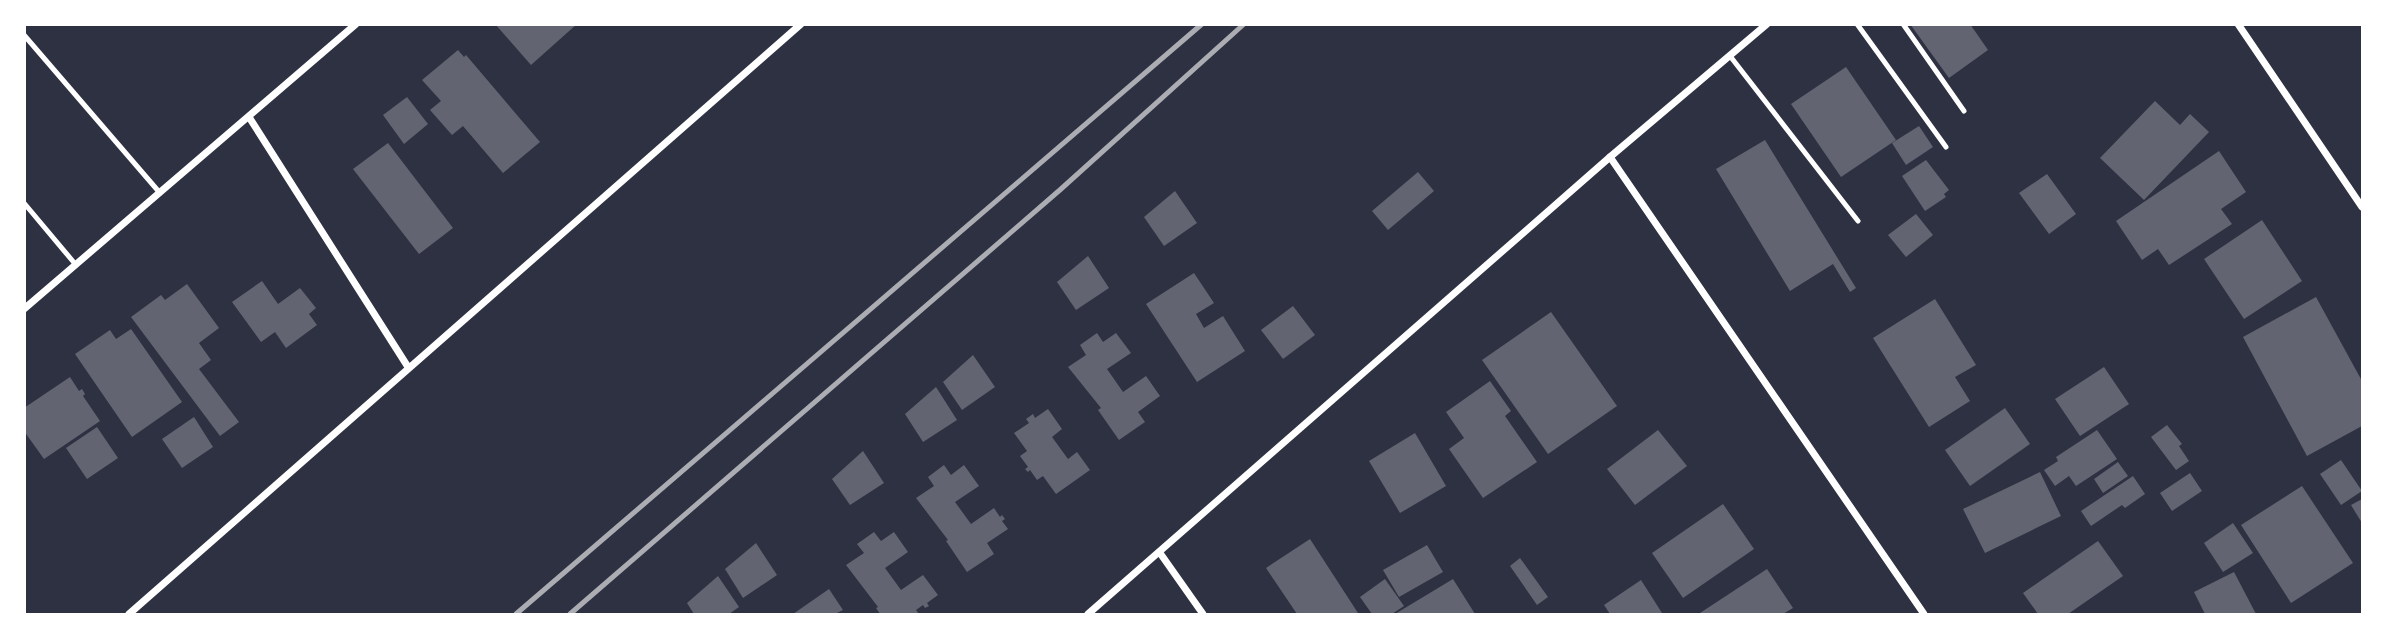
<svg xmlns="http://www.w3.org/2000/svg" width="2387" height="639" font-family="'Fira Sans',sans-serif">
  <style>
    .building { fill: #626471 }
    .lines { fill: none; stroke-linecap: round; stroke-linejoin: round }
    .service { stroke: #fff; stroke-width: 5 }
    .minor { stroke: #fff; stroke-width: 7 }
    .rail { stroke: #abadb3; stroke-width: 5 }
  </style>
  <rect width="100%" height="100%" fill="#2d3142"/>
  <g class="building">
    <path d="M495 24H577L531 65Z"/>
    <path d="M1910 24H1970L1988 50 1949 78Z"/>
    <path d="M458 50 464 57 466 55 540 142 503 173 463 126 452 135 430 110 441 101 422 80Z"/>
    <path d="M1846 67 1896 140 1841 177 1791 104Z"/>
    <path d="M407 97 428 124 404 144 383 115Z"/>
    <path d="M2155 101 2180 125 2190 114 2209 132 2144 200 2100 158Z"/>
    <path d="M1919 126 1933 147 1906 165 1892 143Z"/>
    <path d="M1765 140 1856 288 1850 292 1833 264 1790 291 1716 169Z"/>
    <path d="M388 143 453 228 419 254 353 169Z"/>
    <path d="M2219 151 2246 192 2221 209 2232 224 2169 265 2158 249 2142 260 2116 221Z"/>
    <path d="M1926 160 1949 190 1944 194 1946 197 1925 211 1902 176Z"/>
    <path d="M1418 172 1434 191 1388 230 1372 211Z"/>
    <path d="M2047 174 2076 214 2049 234 2019 193Z"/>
    <path d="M1175 191 1197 223 1164 246 1144 217Z"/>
    <path d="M1916 214 1933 235 1906 257 1888 235Z"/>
    <path d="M2262 220 2302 281 2244 319 2204 259Z"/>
    <path d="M1088 256 1109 288 1076 310 1057 282Z"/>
    <path d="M1194 273 1214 303 1196 314 1204 328 1223 316 1245 351 1197 382 1146 304Z"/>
    <path d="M262 281 278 304 300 288 316 308 309 314 317 325 286 348 275 332 261 342 232 302Z"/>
    <path d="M187 284 219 328 199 343 211 360 199 369 239 422 220 436 131 317 161 295 165 300Z"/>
    <path d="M2316 297 2362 381V426L2307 456 2243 337Z"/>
    <path d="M1935 299 1976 365 1955 377 1970 401 1929 427 1873 338Z"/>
    <path d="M1293 306 1315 335 1283 359 1261 330Z"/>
    <path d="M1551 312 1617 406 1548 454 1482 360Z"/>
    <path d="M131 329 182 402 132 437 75 354 110 330 116 339Z"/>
    <path d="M1097 333 1103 342 1116 333 1131 353 1107 369 1123 392 1146 376 1160 396 1138 412 1145 422 1119 440 1098 410 1101 408 1068 367 1086 355 1080 345Z"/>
    <path d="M973 355 995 387 962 410 943 382Z"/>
    <path d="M2104 367 2129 404 2080 436 2055 399Z"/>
    <path d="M70 377 79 391 82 389 85 394 83 396 100 421 44 459 24 431V408Z"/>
    <path d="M1490 381 1511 411 1505 416 1537 462 1483 498 1449 449 1464 438 1446 412Z"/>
    <path d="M936 387 957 420 923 442 905 414Z"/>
    <path d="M2005 408 2030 444 1970 486 1945 450Z"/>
    <path d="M1048 409 1062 429 1052 437 1068 459 1077 452 1090 470 1056 494 1043 476 1037 480 1030 470 1028 472 1025 469 1028 467 1020 456 1027 451 1014 433 1029 423 1026 419 1033 414 1035 418Z"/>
    <path d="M194 417 213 447 182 468 162 439Z"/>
    <path d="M2167 425 2182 444 2179 446 2189 461 2176 470 2151 437Z"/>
    <path d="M97 427 118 458 87 479 66 448Z"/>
    <path d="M1658 430 1687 466 1635 505 1607 469Z"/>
    <path d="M2097 430 2117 459 2076 486 2069 476 2055 486 2044 470 2058 461 2056 457Z"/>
    <path d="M1415 433 1446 486 1400 513 1369 461Z"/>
    <path d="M863 451 884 483 850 505 832 479Z"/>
    <path d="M2341 460 2362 491 2341 505 2320 474Z"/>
    <path d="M2118 462 2128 476 2103 493 2094 479Z"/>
    <path d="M944 465 951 475 964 465 979 486 955 502 971 524 994 508 1000 517 1002 515 1005 519 1002 521 1008 529 987 543 994 554 967 572 946 541 948 540 916 498 934 486 928 477Z"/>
    <path d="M2040 472 2061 516 1985 553 1963 509Z"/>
    <path d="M2190 473 2202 491 2172 511 2160 493Z"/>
    <path d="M2133 476 2145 494 2125 508 2122 505 2091 526 2081 511Z"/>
    <path d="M2302 486 2353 563 2291 603 2241 525Z"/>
    <path d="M2362 499V523L2351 505Z"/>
    <path d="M1723 504 1754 549 1683 598 1652 553Z"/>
    <path d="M2233 523 2253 553 2223 572 2204 543Z"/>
    <path d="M874 532 881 541 894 532 908 552 885 568 901 590 923 575 938 595 927 603 929 606 925 608 923 605 916 610 919 614H880L876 608 878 607 846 565 864 553 857 544Z"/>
    <path d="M1310 539 1358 613 1356 614H1297L1266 568Z"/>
    <path d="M2098 541 2123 576 2068 614H2038L2023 593Z"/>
    <path d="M756 543 777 575 743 598 725 569Z"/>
    <path d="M1427 545 1443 572 1399 597 1383 570Z"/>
    <path d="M1520 558 1548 597 1537 605 1510 566Z"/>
    <path d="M1767 569 1793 608 1783 614H1702L1700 613Z"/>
    <path d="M2234 572 2256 614H2205L2194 592Z"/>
    <path d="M718 576 739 607 729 614H694L687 603Z"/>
    <path d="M1385 579 1404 606 1392 614H1372L1360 597Z"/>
    <path d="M1453 579 1475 614H1395Z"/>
    <path d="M1641 580 1662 613 1659 614H1610L1604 605Z"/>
    <path d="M829 589 843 610 835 614H793Z"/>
  </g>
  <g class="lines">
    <g class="service">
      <path d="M1857 24 1946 147"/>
      <path d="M1903 24 1964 111"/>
      <path d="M24 35 160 193"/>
      <path d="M1730 56 1858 221"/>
      <path d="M24 203 76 265"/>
    </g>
    <g class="minor">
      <path d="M2238 24 2362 207"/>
      <path d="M249 117 408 367"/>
      <path d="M1610 157 1924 614"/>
      <path d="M24 309 356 24"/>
      <path d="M1160 553 1203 614"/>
      <path d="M129 614 801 24"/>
      <path d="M1088 614 1610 157 1767 24"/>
    </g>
    <g class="rail">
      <path d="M516 614 1202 24"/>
      <path d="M570 614 1061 189 1244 24"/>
    </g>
  </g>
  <rect width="2387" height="639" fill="none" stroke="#ffffff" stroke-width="52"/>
</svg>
